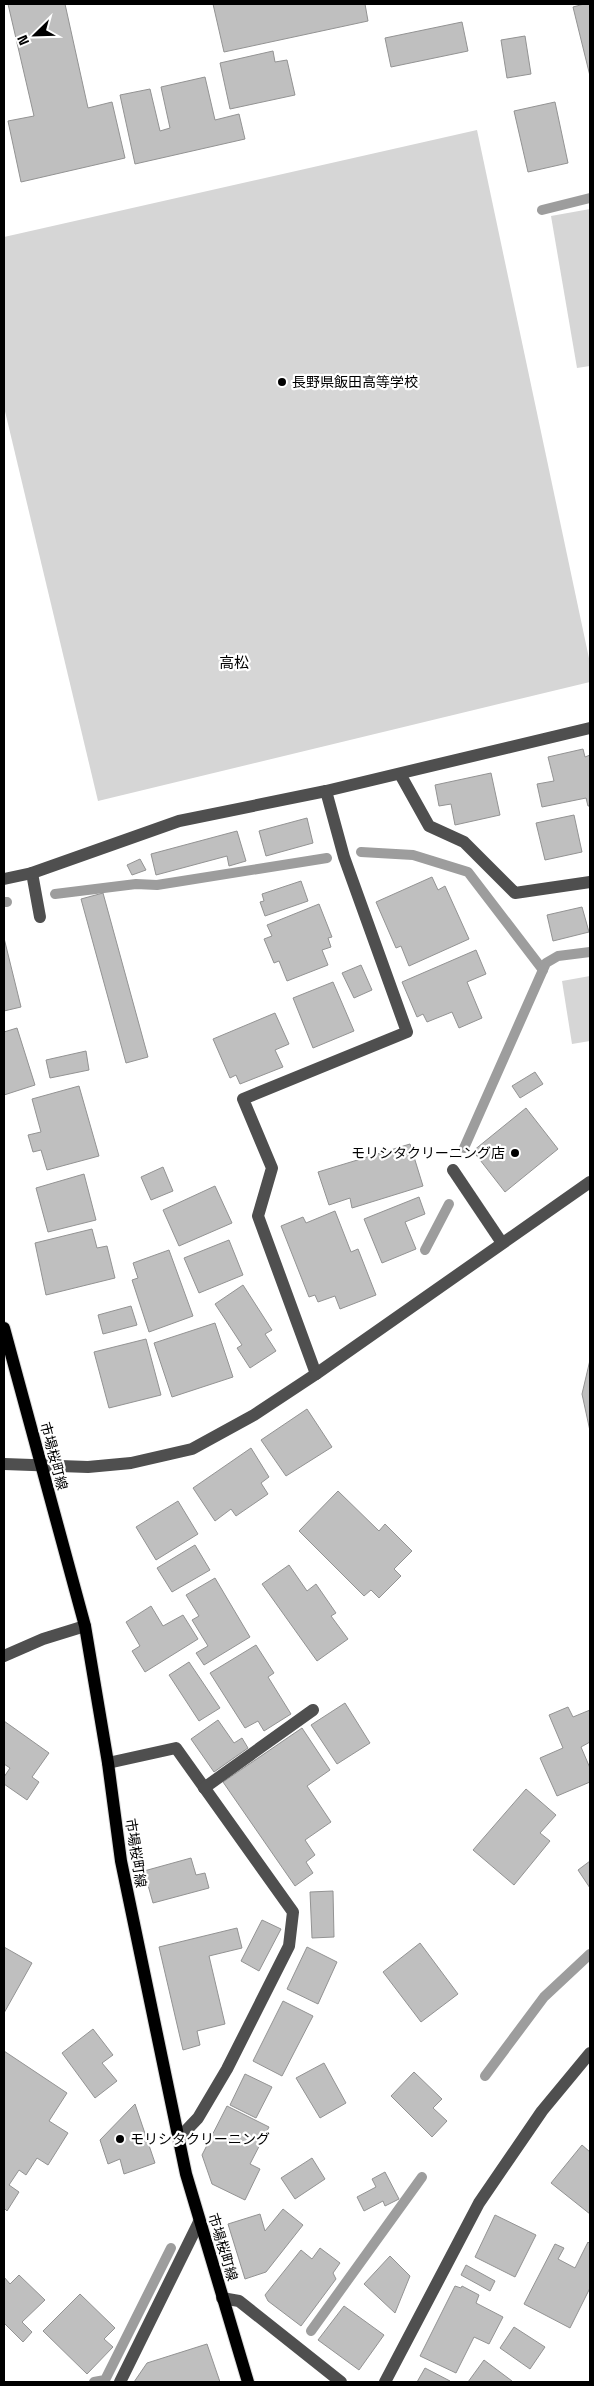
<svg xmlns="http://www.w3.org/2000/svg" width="594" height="2386" font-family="'Space Grotesk','Noto Sans JP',sans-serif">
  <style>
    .green { fill: #d6d6d6 }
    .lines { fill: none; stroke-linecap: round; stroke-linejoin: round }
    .stream { stroke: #9d9d9d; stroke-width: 10 }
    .building { fill: #bfbfbf; stroke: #939393 }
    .major-casing { stroke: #dbdbdb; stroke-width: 14 }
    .minor { stroke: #4f4f4f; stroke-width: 12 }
    .major { stroke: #000; stroke-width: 12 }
    .poi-dot { fill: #000; stroke: #fff; stroke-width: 2 }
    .labels { text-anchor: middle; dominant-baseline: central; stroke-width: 4.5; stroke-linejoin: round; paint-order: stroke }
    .poi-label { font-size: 14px; fill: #000; stroke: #fff; text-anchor: start }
    .street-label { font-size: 14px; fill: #000; stroke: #fff }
    .neighbourhood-label { font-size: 15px; fill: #000; stroke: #fff }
  </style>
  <rect width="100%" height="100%" fill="#fff"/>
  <g class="green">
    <path d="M477 130 590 663V682L98 801 4 407V237Z"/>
    <path d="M590 209V366L577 368 551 216Z"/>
    <path d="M590 976V1041L572 1044 562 981Z"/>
  </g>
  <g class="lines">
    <g class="stream">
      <path d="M542 210 590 198"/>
      <path d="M361 852 413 855 468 872 543 970"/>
      <path d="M55 894 136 884 157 885 327 858"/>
      <path d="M4 902H7"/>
      <path d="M464 1148 546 963 558 956 590 952"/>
      <path d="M425 1250 449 1204"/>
      <path d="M485 2076 544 1997 590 1954"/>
      <path d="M311 2331 422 2177"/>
      <path d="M94 2382 105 2380 171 2248"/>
    </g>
  </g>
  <g class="building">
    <path d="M8 4H65L88 108 112 102 125 158 21 182 8 121 34 116Z"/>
    <path d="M213 4H365L368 21 224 52Z"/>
    <path d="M584 4H590V76L573 7Z"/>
    <path d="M462 22 468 51 391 67 385 38Z"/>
    <path d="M525 36 531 74 507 78 501 40Z"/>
    <path d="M273 51 275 62 287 60 295 95 230 109 220 63Z"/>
    <path d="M205 77 215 120 239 114 245 139 135 164 120 95 150 89 160 131 170 128 161 87Z"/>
    <path d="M555 102 568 163 528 172 514 111Z"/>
    <path d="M583 749 585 757 590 755V806H588L586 798 542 807 537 784 554 781 548 757Z"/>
    <path d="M491 773 500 815 455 825 451 804 439 806 435 785Z"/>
    <path d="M574 815 582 852 545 860 536 823Z"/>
    <path d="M307 818 313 843 266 856 259 831Z"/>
    <path d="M237 831 246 861 229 866 227 856 156 875 151 854Z"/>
    <path d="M140 859 146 870 132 875 127 865Z"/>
    <path d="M432 877 438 890 445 886 469 939 409 966 401 946 396 948 376 902Z"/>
    <path d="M301 881 308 901 265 916 260 902 264 901 262 894Z"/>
    <path d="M103 893 148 1057 126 1063 81 899Z"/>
    <path d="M319 904 332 937 328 938 331 947 322 950 328 965 287 981 279 961 274 963 264 939 272 936 267 925Z"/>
    <path d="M582 907 589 932 553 941 547 915Z"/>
    <path d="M4 938 21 1007 4 1011Z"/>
    <path d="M476 950 486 974 467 982 482 1018 459 1028 452 1012 427 1022 423 1014 417 1017 402 982Z"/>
    <path d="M361 965 372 990 354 998 342 973Z"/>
    <path d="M333 982 354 1031 313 1048 293 998Z"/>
    <path d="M275 1013 289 1044 275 1050 283 1067 240 1084 236 1075 230 1078 213 1039Z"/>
    <path d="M17 1028 35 1085 4 1095V1032Z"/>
    <path d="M86 1051 89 1070 50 1078 46 1060Z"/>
    <path d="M535 1072 543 1084 520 1098 512 1086Z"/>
    <path d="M79 1086 99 1156 47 1170 41 1150 33 1152 28 1135 41 1132 32 1099Z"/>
    <path d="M526 1108 558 1149 505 1192 473 1151Z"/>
    <path d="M410 1144 423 1186 352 1208 350 1198 329 1205 318 1172Z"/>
    <path d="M163 1167 173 1191 151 1200 141 1177Z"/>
    <path d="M84 1174 96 1220 48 1232 36 1188Z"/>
    <path d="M215 1186 232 1223 179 1246 163 1210Z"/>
    <path d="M419 1197 425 1214 405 1222 416 1249 382 1263 364 1219Z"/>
    <path d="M335 1211 351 1252 358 1249 376 1295 340 1309 335 1296 318 1302 315 1295 309 1297 281 1226 303 1217 306 1223Z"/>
    <path d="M92 1229 97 1248 107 1246 115 1278 46 1295 35 1243Z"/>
    <path d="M229 1240 243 1275 199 1293 184 1258Z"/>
    <path d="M169 1250 193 1316 149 1332 132 1280 138 1278 133 1263Z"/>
    <path d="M243 1285 272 1330 265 1334 276 1351 250 1368 237 1348 242 1345 215 1304Z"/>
    <path d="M131 1306 137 1325 103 1334 98 1315Z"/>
    <path d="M215 1323 233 1377 172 1397 154 1343Z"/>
    <path d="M146 1339 161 1395 109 1408 94 1352Z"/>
    <path d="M590 1360V1431L582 1394Z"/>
    <path d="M307 1409 332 1447 286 1476 261 1440Z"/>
    <path d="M251 1448 269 1477 261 1483 268 1494 236 1516 231 1509 215 1521 193 1488Z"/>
    <path d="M338 1491 379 1531 385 1524 412 1551 394 1569 401 1576 379 1598 371 1590 364 1596 299 1531Z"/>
    <path d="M178 1501 198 1534 156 1560 136 1527Z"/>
    <path d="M195 1545 210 1570 172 1592 157 1568Z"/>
    <path d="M289 1565 307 1591 316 1584 336 1613 331 1616 348 1639 317 1661 262 1584Z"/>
    <path d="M215 1578 250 1637 204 1665 196 1653 208 1646 192 1620 199 1616 186 1595Z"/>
    <path d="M151 1606 163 1626 183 1615 198 1639 145 1672 132 1651 140 1646 126 1622Z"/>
    <path d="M256 1645 274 1673 268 1677 291 1714 264 1731 258 1721 245 1728 210 1673Z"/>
    <path d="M189 1662 220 1708 199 1721 169 1675Z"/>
    <path d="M345 1703 370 1743 337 1764 311 1725Z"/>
    <path d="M568 1707 573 1717 590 1710V1742L581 1747 590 1768V1782L557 1796 540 1758 563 1748 549 1715Z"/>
    <path d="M218 1720 234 1743 242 1738 248 1748 214 1772 191 1739Z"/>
    <path d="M4 1721 49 1753 32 1777 39 1782 27 1800 4 1784V1777L10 1768 4 1764Z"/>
    <path d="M302 1728 330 1770 307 1786 331 1822 305 1840 315 1855 306 1862 313 1873 295 1886 223 1782Z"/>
    <path d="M526 1789 556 1815 540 1833 550 1841 514 1885 473 1850Z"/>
    <path d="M191 1858 196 1875 205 1873 209 1888 153 1903 144 1871Z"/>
    <path d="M590 1861V1888L578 1870Z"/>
    <path d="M333 1891 334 1937 312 1938 310 1892Z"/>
    <path d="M262 1920 281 1929 259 1971 241 1961Z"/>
    <path d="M237 1928 242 1948 209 1956 225 2024 197 2031 200 2045 183 2050 159 1947Z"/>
    <path d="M420 1943 458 1994 421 2022 383 1972Z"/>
    <path d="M4 1947 32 1963 4 2013Z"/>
    <path d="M307 1947 337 1962 318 2004 287 1989Z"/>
    <path d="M283 2001 313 2016 282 2076 253 2061Z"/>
    <path d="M93 2029 113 2055 102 2063 117 2081 95 2098 62 2053Z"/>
    <path d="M4 2051 67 2093 49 2121 68 2133 48 2165 37 2158 26 2175 19 2170 9 2185 19 2192 7 2211 4 2208Z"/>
    <path d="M324 2063 346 2103 320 2118 296 2078Z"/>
    <path d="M414 2072 442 2099 433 2108 447 2121 432 2137 391 2096Z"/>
    <path d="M245 2074 272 2087 256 2118 230 2105Z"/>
    <path d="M135 2104 155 2163 124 2174 120 2159 108 2164 100 2140Z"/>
    <path d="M227 2106 269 2127 250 2164 260 2169 245 2200 212 2184 202 2155Z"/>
    <path d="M582 2145 590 2152V2214L551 2183Z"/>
    <path d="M312 2158 325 2179 295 2199 281 2178Z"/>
    <path d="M385 2172 399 2199 385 2206 383 2201 364 2211 357 2197 376 2187 372 2179Z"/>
    <path d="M283 2209 303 2225 266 2272 245 2279 228 2224 260 2214 265 2231Z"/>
    <path d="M495 2215 536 2235 515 2277 475 2257Z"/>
    <path d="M588 2242 590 2244V2288L570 2328 524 2304 555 2244 564 2248 558 2259 575 2268Z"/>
    <path d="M320 2248 340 2263 333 2273 336 2279 301 2326 268 2301 265 2295 301 2250 312 2259Z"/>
    <path d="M390 2256 410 2276 395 2313 364 2284Z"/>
    <path d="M466 2265 495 2281 490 2291 461 2275Z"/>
    <path d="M19 2275 45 2300 22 2322 32 2332 23 2342 4 2323V2277L10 2284Z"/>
    <path d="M455 2286 461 2288 462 2286 479 2295 476 2303 503 2317 489 2344 474 2337 456 2373 420 2356Z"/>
    <path d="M80 2294 115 2328 104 2339 113 2347 87 2374 43 2331Z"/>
    <path d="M344 2306 384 2335 359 2370 318 2340Z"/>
    <path d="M514 2327 545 2347 530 2369 500 2348Z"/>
    <path d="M207 2344 220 2382H134L147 2363Z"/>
    <path d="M484 2360 512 2381 511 2382H468Z"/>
    <path d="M425 2368 450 2381 449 2382H417Z"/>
  </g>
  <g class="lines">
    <defs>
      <path id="major" d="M4 1328 85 1626 108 1763 121 1861 186 2174 248 2382"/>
    </defs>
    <use href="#major" class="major-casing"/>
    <g class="minor">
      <path d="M400 774 429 826 464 842 515 893 590 882"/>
      <path d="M32 873 40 917"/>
      <path d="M4 879 32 873 179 821 326 791 590 728"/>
      <path d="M453 1170 502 1243"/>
      <path d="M316 1374 258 1216 272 1168 243 1099 407 1032 344 857 326 791"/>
      <path d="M4 1464 88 1467 131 1463 192 1449 254 1415 316 1374 590 1182"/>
      <path d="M4 1656 43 1639 85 1626"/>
      <path d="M108 1763 176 1748 293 1912 289 1946 227 2069 198 2118 179 2138"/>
      <path d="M204 1788 313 1710"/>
      <path d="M222 2298 239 2301 341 2382"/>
      <path d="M120 2382 199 2222"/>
      <path d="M385 2382 479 2203 542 2111 590 2053"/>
    </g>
    <use href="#major" class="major"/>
  </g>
  <g class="poi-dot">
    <circle cx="282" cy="382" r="5"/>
    <circle cx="515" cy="1153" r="5"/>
    <circle cx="120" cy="2139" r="5"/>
  </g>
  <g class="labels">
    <g class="poi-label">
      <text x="292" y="382">長野県飯田高等学校</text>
      <text x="505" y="1153" text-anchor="end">モリシタクリーニング店</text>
      <text x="130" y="2139">モリシタクリーニング</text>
    </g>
    <g class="street-label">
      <text transform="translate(54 1456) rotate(75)">市場桜町線</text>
      <text transform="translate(136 1853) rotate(81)">市場桜町線</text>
      <text transform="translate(223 2247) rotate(73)">市場桜町線</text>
    </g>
    <g class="neighbourhood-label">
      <text x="234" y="662">高松</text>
    </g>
  </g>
  <rect width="594" height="2386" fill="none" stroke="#000000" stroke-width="10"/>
  <g transform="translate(35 35) rotate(247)" stroke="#ffffff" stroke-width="4" paint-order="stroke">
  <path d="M0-4L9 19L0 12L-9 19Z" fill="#000000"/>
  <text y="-8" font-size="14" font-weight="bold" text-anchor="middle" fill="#000000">N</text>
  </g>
</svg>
